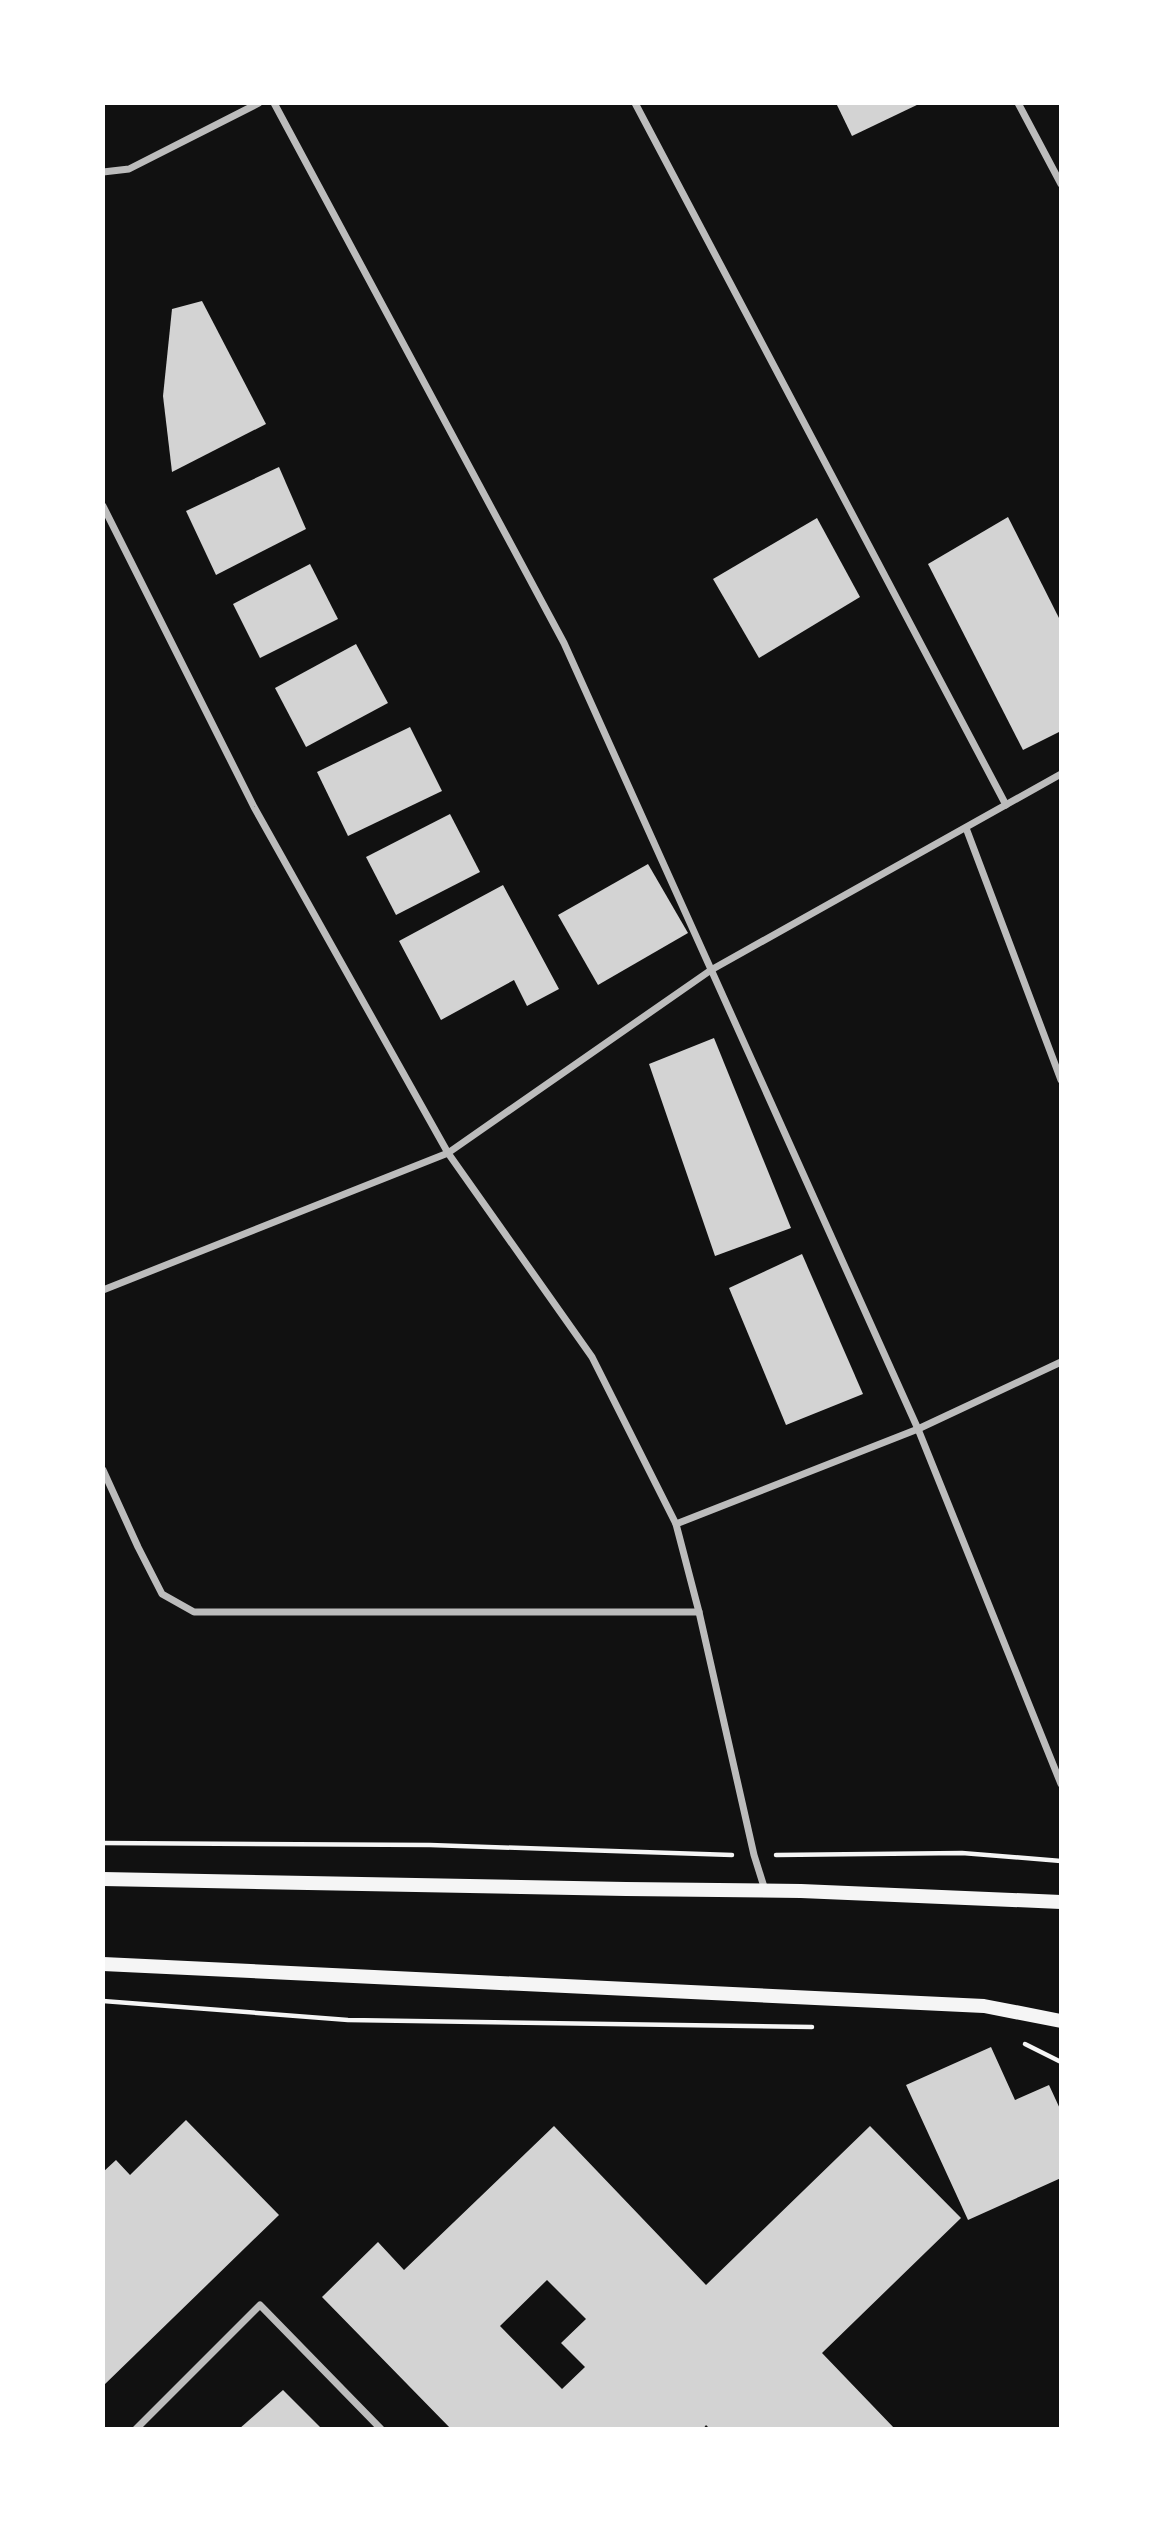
<svg xmlns="http://www.w3.org/2000/svg" width="1164" height="2532" font-family="'Roboto Condensed',sans-serif">
  <style>
    .building { fill: #d3d3d3; fill-rule: evenodd }
    .lines { fill: none; stroke-linecap: round; stroke-linejoin: round }
    .path { stroke: #f5f5f5; stroke-width: 4.5 }
    .minor { stroke: #bcbcbc; stroke-width: 7 }
    .secondary { stroke: #f5f5f5; stroke-width: 14 }
  </style>
  <rect width="100%" height="100%" fill="#111"/>
  <g class="building">
    <path d="M836 103H921L852 136Z"/>
    <path d="M202 301 266 424 172 472 163 396 172 309Z"/>
    <path d="M279 467 306 529 216 575 186 511Z"/>
    <path d="M1008 517 1061 622V731L1023 750 928 564Z"/>
    <path d="M817 518 860 597 759 658 713 579Z"/>
    <path d="M310 564 338 619 260 658 233 604Z"/>
    <path d="M356 644 388 703 306 747 275 688Z"/>
    <path d="M410 727 442 791 348 836 317 772Z"/>
    <path d="M450 814 480 872 396 915 366 857Z"/>
    <path d="M648 864 688 933 598 985 558 915Z"/>
    <path d="M503 885 559 989 527 1006 514 980 441 1020 399 941Z"/>
    <path d="M714 1038 791 1228 715 1256 649 1064Z"/>
    <path d="M802 1254 863 1394 786 1425 729 1288Z"/>
    <path d="M991 2047 1015 2100 1049 2085 1061 2111V2178L968 2220 906 2085Z"/>
    <path d="M186 2120 279 2215 103 2386V2172L116 2160 130 2175Z"/>
    <path d="M554 2126 706 2285 870 2126 961 2218 822 2353 895 2429H710L706 2425 703 2429H451L322 2297 378 2242 404 2270ZM547 2280 586 2319 561 2343 585 2367 562 2389 500 2326Z"/>
    <path d="M283 2390 322 2429H239Z"/>
  </g>
  <g class="lines">
    <g class="path">
      <path d="M103 1843 430 1845 732 1855"/>
      <path d="M776 1855 962 1853 1061 1861"/>
      <path d="M103 2001 348 2020 812 2027"/>
      <path d="M1025 2044 1061 2062"/>
    </g>
    <g class="minor">
      <path d="M274 103 564 643 918 1429 1061 1784"/>
      <path d="M635 103 1006 805"/>
      <path d="M1018 103 1061 184"/>
      <path d="M103 172 129 169 259 103"/>
      <path d="M103 506 254 807 448 1153 592 1357 676 1524 699 1612 754 1855 765 1890"/>
      <path d="M966 828 1061 1080"/>
      <path d="M103 1290 448 1153 711 970 1061 774"/>
      <path d="M103 1470 138 1547 162 1594 194 1612H699"/>
      <path d="M676 1524 918 1429 1061 1362"/>
      <path d="M136 2429 260 2305 381 2429"/>
    </g>
    <g class="secondary">
      <path d="M103 1879 626 1889 801 1891 1061 1902"/>
      <path d="M103 1964 984 2006 1061 2021"/>
    </g>
  </g>
  <rect width="1164" height="2532" fill="none" stroke="#ffffff" stroke-width="210"/>
</svg>
